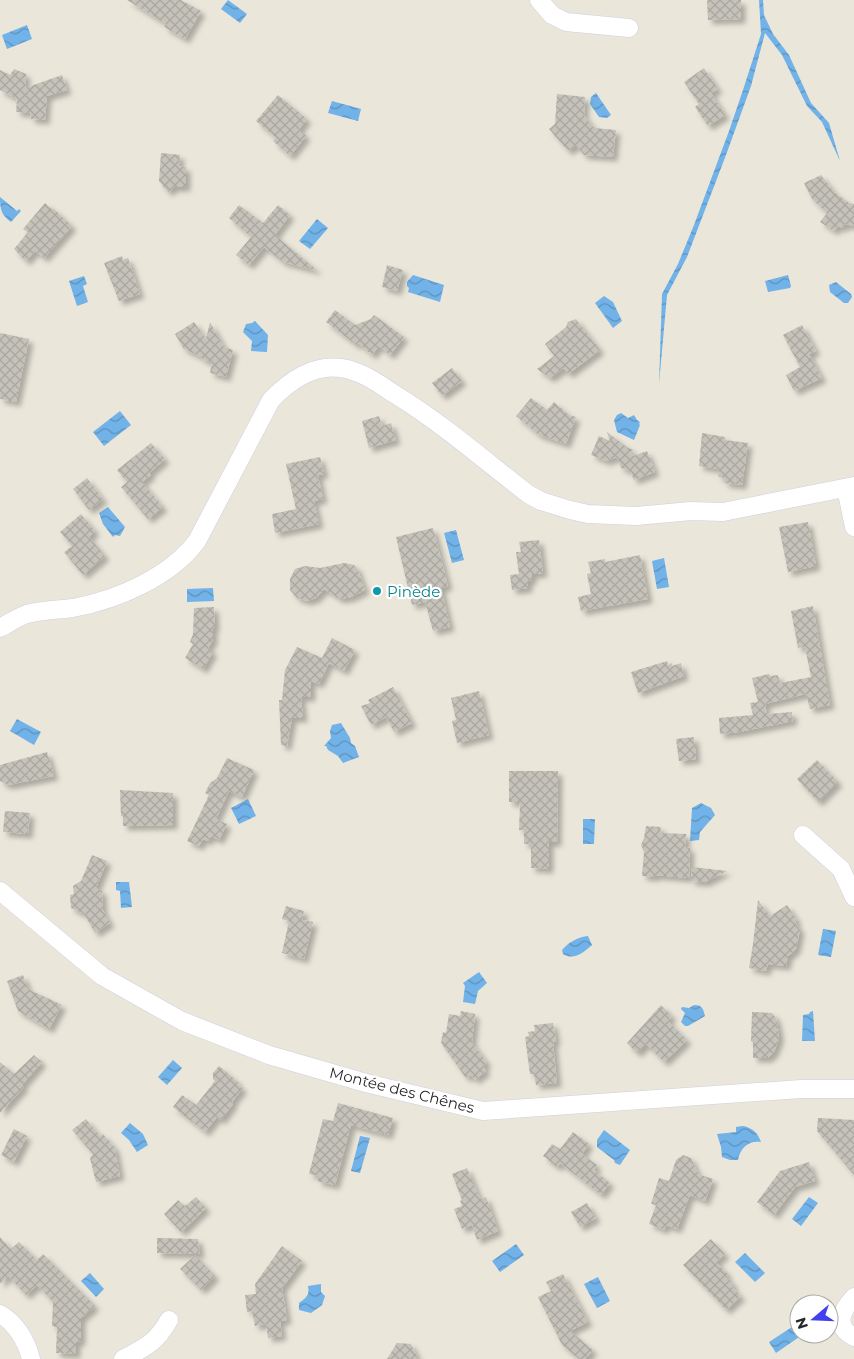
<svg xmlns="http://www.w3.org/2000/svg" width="854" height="1359" font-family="Montserrat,sans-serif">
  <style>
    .water { fill: url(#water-waves) }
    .building { fill: url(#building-cross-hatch); filter: url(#shadow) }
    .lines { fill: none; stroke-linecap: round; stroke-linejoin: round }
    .street-casing { stroke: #cfcfe0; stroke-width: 19 }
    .street { stroke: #fff; stroke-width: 18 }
    .culture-dot { fill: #0f9aa8; stroke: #fff; stroke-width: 2 }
    .labels { text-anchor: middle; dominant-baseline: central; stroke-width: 4.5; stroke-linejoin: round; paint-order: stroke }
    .culture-label { font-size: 15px; fill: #0d838f; stroke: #fff; text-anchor: start }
    .street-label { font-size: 15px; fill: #282828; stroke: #fff }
  </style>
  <defs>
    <pattern id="water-waves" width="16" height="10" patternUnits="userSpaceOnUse" patternTransform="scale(1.25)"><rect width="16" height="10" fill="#71b2e8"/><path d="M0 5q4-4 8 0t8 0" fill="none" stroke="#5d91bc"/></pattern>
    <pattern id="building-cross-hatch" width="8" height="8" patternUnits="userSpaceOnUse" patternTransform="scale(1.25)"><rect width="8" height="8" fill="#c5c2ba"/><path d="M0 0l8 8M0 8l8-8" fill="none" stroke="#a9a7a0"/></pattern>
    <filter id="shadow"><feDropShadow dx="4.5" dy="4.5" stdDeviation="2.5" flood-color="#0004"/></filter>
  </defs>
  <rect width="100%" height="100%" fill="#eae6da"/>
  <g class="water">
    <path d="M228 0 247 14 240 23 221 9Z"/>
    <path d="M759 0H763L764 15 773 34 789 55 811 103 829 123 840 161 822 122 807 106 782 55 765 33 751 86 726 155 687 257 667 295 659 384 662 294 678 264 694 225 729 131 743 90 761 34Z"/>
    <path d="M27 25 32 39 7 49 2 35Z"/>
    <path d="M596 93 611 115 607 118 599 117 590 104 591 97Z"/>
    <path d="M332 101 361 109 358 121 328 113Z"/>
    <path d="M0 197 17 211 19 209 21 211 11 222C1 215 0 209 0 197Z"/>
    <path d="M317 219 328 228 310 249 299 241Z"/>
    <path d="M413 275 444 285 440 302 408 292 409 288 407 286V282Z"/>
    <path d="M788 275 791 286 790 288 768 292 765 281Z"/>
    <path d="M84 276 87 284 83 286 88 302 77 306 69 281Z"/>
    <path d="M836 282 851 294 852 297 848 303H844L830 292 829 285Z"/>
    <path d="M604 296 613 302 622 321 613 328 595 303Z"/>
    <path d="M255 321 268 335 267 352 251 351 252 341 243 332 246 324 252 323Z"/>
    <path d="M120 411 131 425 104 446 93 432Z"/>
    <path d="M621 413 628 418 634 415 637 420 640 422 639 424 640 425 634 440 617 432 614 420 617 415Z"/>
    <path d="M108 507 125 527 120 536 115 535 113 537 103 524 99 513Z"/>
    <path d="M456 530 464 560 452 563 444 533Z"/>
    <path d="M664 558 669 587 657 589 652 561Z"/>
    <path d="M213 588 214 601 187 602V589Z"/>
    <path d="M17 719 41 732 34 745 10 731Z"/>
    <path d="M341 723 350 738 351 743 355 746 359 757 343 763 338 756 328 750 326 746H324L331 738 330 731 332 725Z"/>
    <path d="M248 799 256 816 239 824 231 808Z"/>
    <path d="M701 803 711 808 715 815 700 832 699 840 690 841 692 808Z"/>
    <path d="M583 819H595L594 844H583Z"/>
    <path d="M116 882H129L132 907 121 908 120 891 116 890Z"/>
    <path d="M823 929 836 931 831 957 818 955Z"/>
    <path d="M588 936 592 945C584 952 574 961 563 954L562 950C569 942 578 937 588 936Z"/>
    <path d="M479 972 487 983 478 991 475 1004 463 1002 465 986 463 983Z"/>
    <path d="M694 1005C703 1005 703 1009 705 1016L688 1026H685L681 1022 685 1013 681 1009 682 1007 689 1008Z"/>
    <path d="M813 1011 815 1041H802L803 1015 809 1014 810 1012Z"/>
    <path d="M173 1060 182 1068 167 1085 158 1077Z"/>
    <path d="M130 1123 143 1134 148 1145 137 1152 129 1140 121 1133Z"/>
    <path d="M742 1126C752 1127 758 1133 761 1142 749 1140 740 1148 738 1160H730L722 1157 721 1147 717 1134 736 1132V1127Z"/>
    <path d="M604 1130 630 1150 620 1165 615 1163 614 1160 597 1147V1140Z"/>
    <path d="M360 1136 370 1138 360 1173 351 1171Z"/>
    <path d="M809 1197 818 1203 801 1226 792 1219Z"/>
    <path d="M516 1244 524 1255 500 1272 492 1261Z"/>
    <path d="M745 1253 765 1273 755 1282 735 1262Z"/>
    <path d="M90 1273 104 1289 96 1297 81 1281Z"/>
    <path d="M598 1277 610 1301 597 1308 584 1284Z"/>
    <path d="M321 1284V1292L325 1296 322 1305 311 1313 299 1310V1303C306 1298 310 1295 308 1286Z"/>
    <path d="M795 1325 799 1334 802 1335 776 1353 769 1342Z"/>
  </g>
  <g class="building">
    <path d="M127 0H181L201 11 185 39 164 27 166 24Z"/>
    <path d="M707 0H741V19L708 20Z"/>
    <path d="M704 68 718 89 711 93 725 115 708 126 695 107 699 104 684 82Z"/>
    <path d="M14 69 26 74 25 88 62 75 67 90 47 96 45 120 31 119 30 113 16 112 17 99 0 90V70L10 75Z"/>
    <path d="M557 94 585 97 584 115 594 128 616 130 613 157 584 155 576 145 568 151 549 129 555 124Z"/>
    <path d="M278 95 307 119 299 129 306 136 290 156 273 141 276 138 256 121Z"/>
    <path d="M161 153 180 155 179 166 186 167V187H174L168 192 159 181Z"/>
    <path d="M821 175 834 192 849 203 854 204V226L845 224 843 228 838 226 834 231 820 222 827 213 812 199 804 183Z"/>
    <path d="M45 203 53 210 54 209 72 226 44 258 35 251 26 261 14 249 28 232 23 229Z"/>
    <path d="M239 205 263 223 278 205 290 215 275 235 318 271 283 262 264 247 249 265 236 255 251 237 229 218Z"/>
    <path d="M122 256 123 260 128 258 140 294 119 301 104 263Z"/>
    <path d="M387 265 403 270 397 291 382 287Z"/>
    <path d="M335 310 355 325 371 319 374 315 404 337 390 355 379 346 372 355 358 343 356 345 326 322Z"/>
    <path d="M576 319 600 350 568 374 564 368 550 378 537 369 554 356 545 344 566 327 568 322Z"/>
    <path d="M194 322 206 339 210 322 224 347 233 350 226 377 210 373 212 362 203 360 201 357 184 349 175 334Z"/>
    <path d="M802 325 816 351 809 354 822 378 794 391 786 375 800 367 783 335Z"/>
    <path d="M0 333 29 339 16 402 0 399Z"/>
    <path d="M452 368 462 381 442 396 432 383Z"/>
    <path d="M531 398 547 410 554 402 569 415 576 417 566 444 539 435 516 416Z"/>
    <path d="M379 416 382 426 391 423 396 440 369 448 362 421Z"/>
    <path d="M607 432 628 448 634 450 630 452 633 456 647 451 655 472 634 480 630 471 621 468 617 457 606 461 591 455 599 436 610 441Z"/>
    <path d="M702 433 725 437V440L748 443 742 485 724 483 725 478 718 477 719 469 699 466Z"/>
    <path d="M151 443 165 459 149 473 151 475 142 482 163 507 148 519 121 487 127 482 117 470Z"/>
    <path d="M320 457 324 474 318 475 323 499 314 501 319 524 275 533 272 514 296 509 286 464Z"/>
    <path d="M87 478 103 499 89 510 73 489Z"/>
    <path d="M81 514 95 531 89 537 105 556 83 575 64 552 72 546 60 532Z"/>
    <path d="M808 522 816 566 788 572 779 527Z"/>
    <path d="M433 528 448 586 441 588 450 627 433 631 425 602 412 605 396 537Z"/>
    <path d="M539 540 543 573 532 574V580L528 581V588L512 590 510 575 519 574 516 552H521L519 542Z"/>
    <path d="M640 555 648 599 581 611 578 597 591 594 587 574 591 573 588 562 605 559V562Z"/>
    <path d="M344 563 354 565 357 568 365 590 351 597 340 599 324 589 316 598 307 601 297 598 290 590V579L295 569 305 566 320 568Z"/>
    <path d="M813 606 830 705 810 709 806 694 765 704 767 714 792 712 793 721 739 732 720 734 719 718 753 715 750 703 758 702 752 678 769 674 770 676 778 675 780 683 811 677 805 647 798 648 791 611Z"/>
    <path d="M214 607 215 627 213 628V640L208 648 213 652 203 669 185 658 193 644 190 642 193 634 194 608Z"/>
    <path d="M332 638 355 650 344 671 329 663 319 684 311 681V697H301L303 718H292L287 746 281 745 279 700H282L285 670 297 647 322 658Z"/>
    <path d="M667 661 668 665 672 663V666L681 663 684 676 638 693 631 672Z"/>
    <path d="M393 687 412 723 394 732 386 717 371 725 361 706 370 703 368 700Z"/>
    <path d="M479 691 489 735 457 743 452 721 456 720 451 698Z"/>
    <path d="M694 737 696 759 679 761 676 739Z"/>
    <path d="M47 752 54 776 8 785 0 781V765Z"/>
    <path d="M227 758 254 770 242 797 229 791 216 819 227 824 219 840 211 836 208 841 203 839 199 846 187 841 209 795 205 793 210 783 217 778Z"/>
    <path d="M817 760 838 782 818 802 797 779Z"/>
    <path d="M509 771H558L557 842H549V869L531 868V844H524V830H519L520 802H509Z"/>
    <path d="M120 790 173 793V825L123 826V816H121Z"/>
    <path d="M5 811 30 813 28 834 3 832Z"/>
    <path d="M646 826 661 827 660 833 686 834 685 847 690 848 689 878 655 875V877L642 876 644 852 641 845 644 838Z"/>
    <path d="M92 855 107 861 96 888 102 891 103 910 110 923 95 933 84 914 71 908 70 895 74 894 73 886 81 881Z"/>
    <path d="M692 867 727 871 705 882 691 881Z"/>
    <path d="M758 900 770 916 787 905 797 920 795 922 800 930 796 949 788 956 786 966 768 964 766 971 749 968 753 944Z"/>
    <path d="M286 906 304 911 302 920 313 922 304 959 282 953 289 921 282 919Z"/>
    <path d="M23 975 28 989 62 1005 49 1029 18 1011 7 981Z"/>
    <path d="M661 1005 672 1016 668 1021 687 1040 664 1062 646 1044 637 1053 627 1043Z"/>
    <path d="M461 1011 475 1014 472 1042 487 1063 483 1066 486 1071 475 1080 471 1075 466 1078 441 1043 443 1032 446 1033 449 1014 460 1016Z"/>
    <path d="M752 1012 772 1013 776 1018 779 1033V1039L774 1052 768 1058H753V1042L751 1041Z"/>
    <path d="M553 1023 556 1041 553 1042 557 1083 536 1085 534 1074H530L525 1037 529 1036 528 1032 535 1031 534 1025Z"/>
    <path d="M34 1055 42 1062 22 1085 24 1087 0 1113V1062L14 1074Z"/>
    <path d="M219 1066 238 1082 237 1084 243 1088 232 1102 233 1104 221 1120 217 1117 205 1132 173 1107 182 1095 196 1105 215 1081 213 1079V1073Z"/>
    <path d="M338 1103 393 1118 388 1135 351 1125 335 1185 317 1181 319 1176 309 1174 323 1119 333 1121Z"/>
    <path d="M818 1118 854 1120V1175L817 1131Z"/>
    <path d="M86 1119 100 1136 103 1134 115 1148 120 1176 96 1182 90 1158 93 1154 72 1130Z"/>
    <path d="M14 1129 27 1136 14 1162 1 1155Z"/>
    <path d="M573 1132 589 1144 582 1154 597 1165 594 1170 610 1183 601 1195 560 1163 557 1167 543 1156 552 1144 560 1149Z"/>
    <path d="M683 1155 691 1158 698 1174 713 1179 705 1201 690 1195 677 1229 666 1225 664 1230 649 1224 656 1205 651 1204 659 1178 669 1181 676 1160Z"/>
    <path d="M809 1162 815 1181 795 1187 774 1215 757 1202 780 1171Z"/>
    <path d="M467 1168 480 1199 486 1197 498 1231 477 1240 472 1225 462 1229 454 1209 462 1206 460 1201 462 1200 452 1174Z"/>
    <path d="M196 1197 206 1208 181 1232 164 1214 178 1200 185 1206Z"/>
    <path d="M587 1203 596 1218 580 1227 571 1212Z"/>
    <path d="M0 1237 11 1249 19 1242 37 1260 43 1254 95 1306 81 1318V1341L76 1342V1354L56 1353 57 1327 52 1326 53 1302 37 1285 26 1295 8 1276 0 1284Z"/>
    <path d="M157 1238 198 1239 200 1254 157 1253Z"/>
    <path d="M711 1239 725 1254 716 1262 728 1274 726 1276 734 1285 732 1287 741 1296 726 1310 683 1265Z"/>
    <path d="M282 1246 302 1261 282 1288 287 1320 280 1321 282 1336 268 1338 266 1324 255 1326 252 1311 247 1312 245 1295 256 1294 255 1284Z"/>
    <path d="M195 1255 215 1276 201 1290 180 1269Z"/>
    <path d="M563 1274 588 1322 570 1331 593 1350 585 1359H579L562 1345 538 1297 551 1291 546 1282Z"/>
    <path d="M397 1343 411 1344 418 1359H387Z"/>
  </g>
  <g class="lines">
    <defs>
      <g id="street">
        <path d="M539 0 552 15 566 22 629 28"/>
        <path d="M846 488 854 527"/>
        <path d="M0 628C9 623 18 617 27 614 42 610 58 610 73 608 117 600 170 577 197 541L271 400C290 380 313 364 341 368 362 371 379 384 396 395 443 424 484 460 528 494L541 501 570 510 588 514 636 516 691 511 723 512 854 486"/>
        <path d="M803 835 841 869 854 897"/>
        <path d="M0 891 102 976 182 1021 269 1055 366 1083 483 1111 801 1089H854"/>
        <path d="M854 1297C842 1310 833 1326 854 1337"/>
        <path d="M0 1314C16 1323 27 1342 31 1359"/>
        <path d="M123 1359C146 1347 156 1343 169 1320"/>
      </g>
    </defs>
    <use href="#street" class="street-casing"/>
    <use href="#street" class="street"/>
  </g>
  <circle class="culture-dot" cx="377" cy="591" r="5"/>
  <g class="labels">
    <g class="culture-label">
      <text x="387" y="591">Pinède</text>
    </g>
    <g class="street-label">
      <text transform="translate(402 1090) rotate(14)">Montée des Chênes</text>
    </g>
  </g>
  <g transform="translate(814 1319) rotate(251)"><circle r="24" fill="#ffffff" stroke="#a9a9a9"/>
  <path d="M0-4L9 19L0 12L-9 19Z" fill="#4040f1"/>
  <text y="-8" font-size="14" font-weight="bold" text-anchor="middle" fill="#282828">N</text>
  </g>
</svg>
